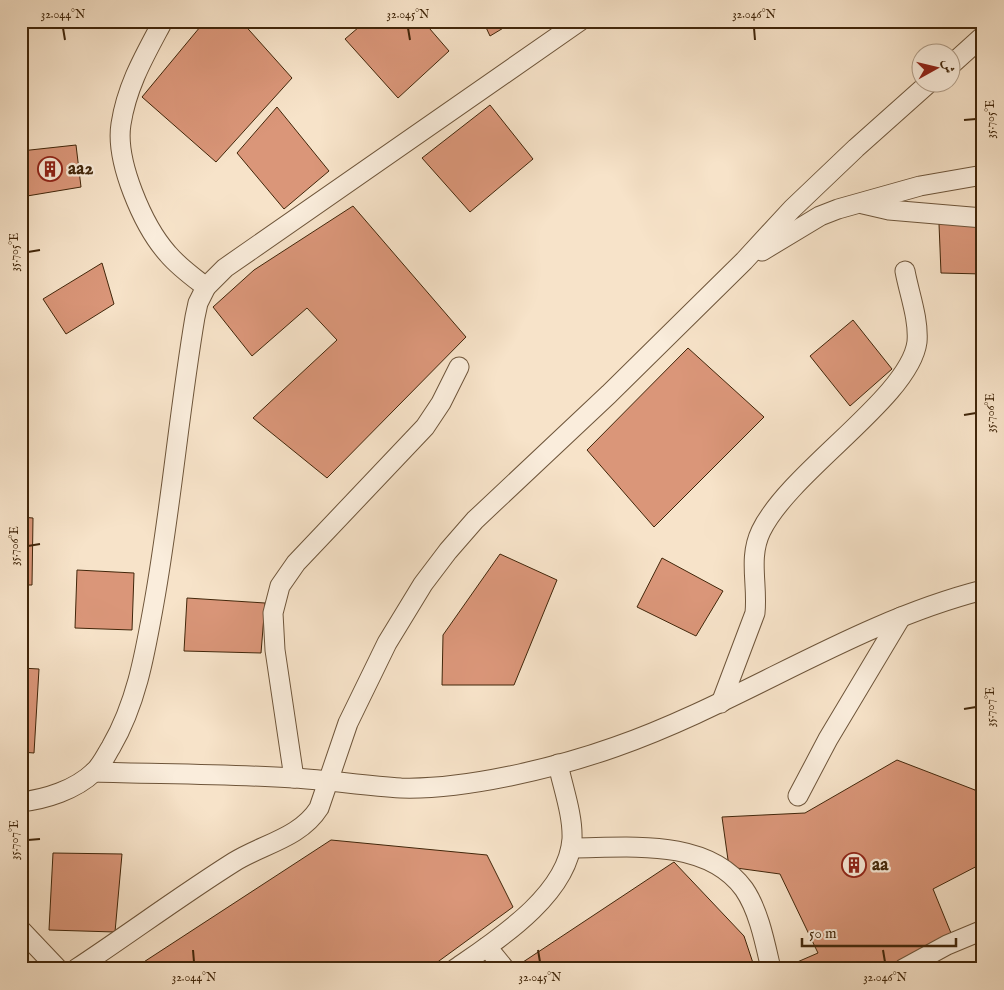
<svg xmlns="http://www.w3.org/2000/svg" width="1004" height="990" font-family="'IM FELL English',Amiri,serif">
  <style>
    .building { fill: #da9679; stroke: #41260a }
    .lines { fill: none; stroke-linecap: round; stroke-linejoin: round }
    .street-casing { stroke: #6e553a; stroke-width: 21 }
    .street { stroke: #faeddc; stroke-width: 19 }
    .ticks { fill: none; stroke: #41260a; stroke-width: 2 }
    .labels { text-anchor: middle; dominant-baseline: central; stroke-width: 4.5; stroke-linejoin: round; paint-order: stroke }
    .poi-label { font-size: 19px; font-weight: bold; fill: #41260a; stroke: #faeddc; text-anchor: start }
    .neatline { fill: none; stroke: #41260a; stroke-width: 2 }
    .ticks-label { font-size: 12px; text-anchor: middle; fill: #41260a }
  </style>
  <rect width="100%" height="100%" fill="#f7e3c9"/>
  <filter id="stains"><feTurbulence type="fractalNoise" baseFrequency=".004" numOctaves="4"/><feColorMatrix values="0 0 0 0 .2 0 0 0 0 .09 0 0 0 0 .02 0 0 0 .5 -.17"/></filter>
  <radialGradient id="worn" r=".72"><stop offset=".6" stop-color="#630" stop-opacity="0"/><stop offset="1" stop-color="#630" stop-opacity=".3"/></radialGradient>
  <g class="building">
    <path d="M205 21H241L292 78 216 162 142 97Z"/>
    <path d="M366 21H423L449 51 398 98 345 39Z"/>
    <path d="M483 21H515L490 36Z"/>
    <path d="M490 105 533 159 470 212 422 158Z"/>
    <path d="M277 107 329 171 284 209 237 153Z"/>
    <path d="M76 145 81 187 21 197V151Z"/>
    <path d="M353 206 466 337 327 478 253 418 337 340 307 308 252 356 213 307 254 270Z"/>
    <path d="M939 224H983V274L941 273Z"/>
    <path d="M102 263 114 304 66 334 43 299Z"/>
    <path d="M853 320 892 369 850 406 810 356Z"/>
    <path d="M688 348 764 417 654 527 587 450Z"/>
    <path d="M21 517 33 518 32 585H21Z"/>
    <path d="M500 554 557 580 514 685H442L443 635Z"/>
    <path d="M662 558 723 591 696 636 637 607Z"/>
    <path d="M77 570 134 573 132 630 75 628Z"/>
    <path d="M187 598 265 603 261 653 184 651Z"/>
    <path d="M21 668 39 669 34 753 21 752Z"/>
    <path d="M897 760 975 790 983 802V863L933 889 953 938 897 969H790L788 966 818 953 780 874 729 867 722 817 805 813Z"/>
    <path d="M331 840 487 855 513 907 428 969H133Z"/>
    <path d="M53 853 122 854 115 932 49 930Z"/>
    <path d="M674 862 744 936 755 969 514 968Z"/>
  </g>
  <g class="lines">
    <defs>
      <g id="street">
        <path d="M163 21C145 55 127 85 121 124 115 161 143 226 168 254 179 267 193 277 206 287"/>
        <path d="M952 64 983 36"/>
        <path d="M863 204 889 210 983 218"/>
        <path d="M762 251 820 216 838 209 920 186 983 175"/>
        <path d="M721 703 755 613C758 584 748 558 761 531 790 471 910 397 917 342 919 319 909 293 905 271"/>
        <path d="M94 772C161 774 228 774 294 778 330 780 365 786 401 788 464 790 556 768 615 747 741 703 853 623 983 590"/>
        <path d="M294 778 275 650 273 613 280 586 296 563 425 427 441 403 459 367"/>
        <path d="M798 796 828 739 901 617"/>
        <path d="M21 802C46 799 75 790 94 772 101 766 106 755 111 747 137 702 145 653 154 603 171 508 179 412 195 317L198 303 206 287 225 268 580 21"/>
        <path d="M571 848C626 848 706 837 744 889 759 911 765 943 771 969"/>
        <path d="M21 930 58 969"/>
        <path d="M487 947 505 969"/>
        <path d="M76 969C129 934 180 896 234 862 263 844 300 838 319 808L348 723 387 643 423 584 448 551 475 520 609 394 744 261 792 209 856 148 930 82"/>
        <path d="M455 969C497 940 568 895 572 839 573 815 563 788 558 764"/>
        <path d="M903 969 947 945 983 930"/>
      </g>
    </defs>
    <use href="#street" class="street-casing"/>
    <use href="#street" class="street"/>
  </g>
  <path class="ticks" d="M63 28 65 40M408 28 410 40M754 28 755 40M964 120 976 119M28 252 40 250M964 415 976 413M28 546 40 544M964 709 976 707M28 840 40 839M193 950 194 962M538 950 540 962M883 950 885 962"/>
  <defs>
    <symbol id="building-ring" viewBox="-11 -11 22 22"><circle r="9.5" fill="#faeddc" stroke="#8f2418" stroke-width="1.5"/><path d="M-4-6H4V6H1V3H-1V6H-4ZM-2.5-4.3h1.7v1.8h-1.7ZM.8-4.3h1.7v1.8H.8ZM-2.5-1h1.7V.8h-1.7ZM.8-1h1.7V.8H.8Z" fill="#8f2418"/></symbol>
  </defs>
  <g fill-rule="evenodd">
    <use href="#building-ring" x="36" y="155" width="28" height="28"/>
    <use href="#building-ring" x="840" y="851" width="28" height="28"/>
  </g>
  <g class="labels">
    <g class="poi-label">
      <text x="68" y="169">aa2</text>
      <text x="872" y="865">aa</text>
    </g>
  </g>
  <rect width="1004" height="990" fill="none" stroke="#f7e3c9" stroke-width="55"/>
  <g transform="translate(936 68) rotate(82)"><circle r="24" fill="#faeddc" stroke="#b09d88"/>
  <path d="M0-4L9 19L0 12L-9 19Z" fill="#8f2418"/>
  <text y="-8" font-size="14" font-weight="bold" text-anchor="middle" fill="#41260a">ش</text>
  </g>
  <path d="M802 938v8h154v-8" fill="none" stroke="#41260a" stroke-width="2.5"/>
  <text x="809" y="938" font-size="15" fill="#41260a" stroke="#faeddc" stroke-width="4" paint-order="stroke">50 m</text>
  <rect x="28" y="28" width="948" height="934" class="neatline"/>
  <g class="ticks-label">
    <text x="63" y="18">32.044°N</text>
    <text x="408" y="18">32.045°N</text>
    <text x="754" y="18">32.046°N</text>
    <text transform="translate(990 119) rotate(-90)" y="4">35.705°E</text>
    <text transform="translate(14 252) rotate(-90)" y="4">35.705°E</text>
    <text transform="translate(990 413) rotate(-90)" y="4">35.706°E</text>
    <text transform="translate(14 546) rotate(-90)" y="4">35.706°E</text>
    <text transform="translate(990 707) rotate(-90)" y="4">35.707°E</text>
    <text transform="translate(14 840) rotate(-90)" y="4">35.707°E</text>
    <text x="194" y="981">32.044°N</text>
    <text x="540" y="981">32.045°N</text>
    <text x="885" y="981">32.046°N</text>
  </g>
  <rect width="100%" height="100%" filter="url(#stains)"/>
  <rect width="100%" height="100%" fill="url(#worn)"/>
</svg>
